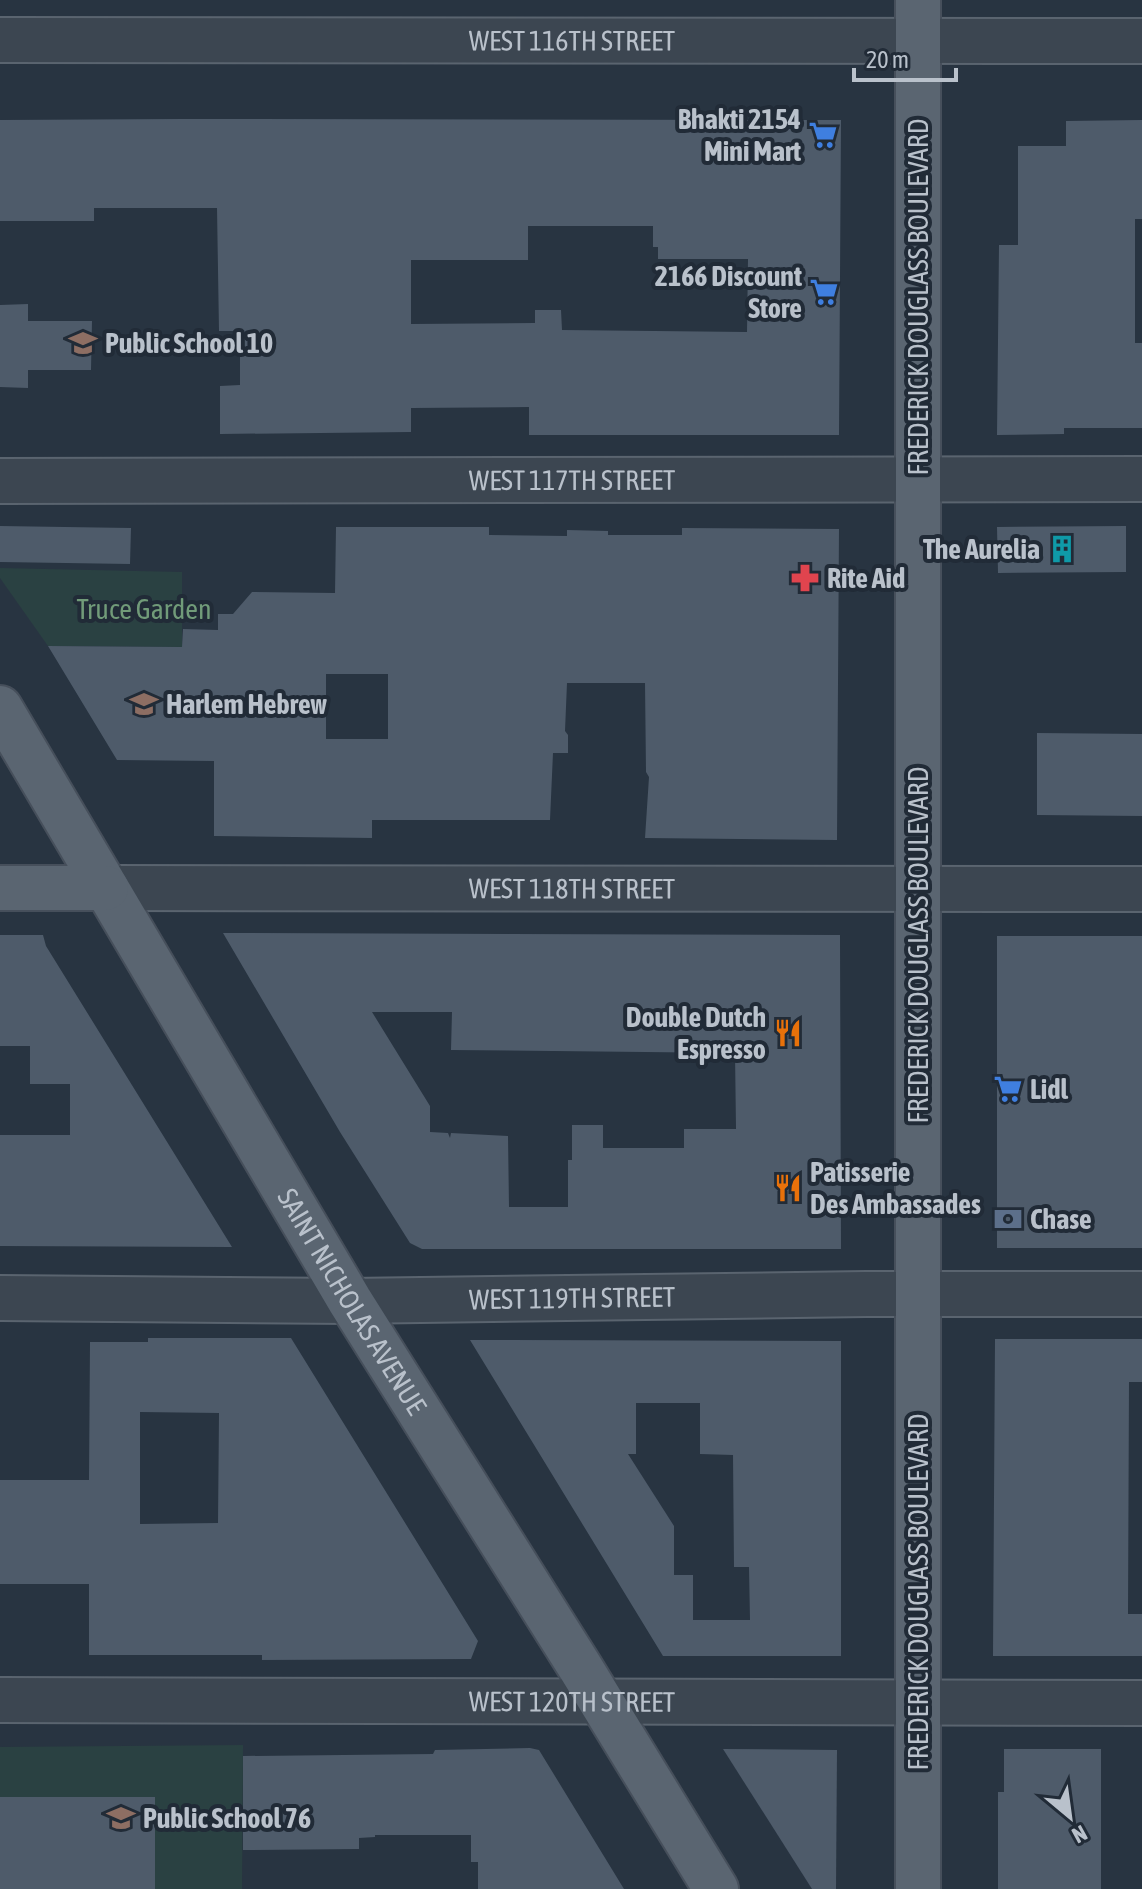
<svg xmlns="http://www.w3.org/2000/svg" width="1142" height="1889" font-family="'Asap Condensed',sans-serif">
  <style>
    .green { fill: #2a4142 }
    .building { fill: #4e5b6a; fill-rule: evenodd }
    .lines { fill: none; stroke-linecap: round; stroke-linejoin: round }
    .minor-casing { stroke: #5a646f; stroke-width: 48 }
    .major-casing { stroke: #464f5b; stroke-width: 48 }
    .minor { stroke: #3c4651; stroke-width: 44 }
    .major { stroke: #5a6571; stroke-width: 44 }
    .labels { text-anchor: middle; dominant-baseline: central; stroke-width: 8; stroke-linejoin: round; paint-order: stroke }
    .street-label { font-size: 28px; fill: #b9c1cb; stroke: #212b37 }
    .poi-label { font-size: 28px; font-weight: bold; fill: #b9c1cb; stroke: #212b37; text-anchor: start }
    .park-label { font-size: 28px; fill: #719b79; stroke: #212b37 }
  </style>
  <rect width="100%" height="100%" fill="#283441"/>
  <g class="green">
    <path d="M0 568 182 572V647L48 646 0 578Z"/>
    <path d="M243 1745 242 1889H155L0 1797V1747Z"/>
  </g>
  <g class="building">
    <path d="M179 119 841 120 839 435H529V407L411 408V432L220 434V386L240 385V331H219L217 208H94V221H0V120ZM528 226H653V247H658V259H748L747 332 562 330 561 310H535V323L411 324V260H528Z"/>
    <path d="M1142 120V219H1135V343H1142V428H1064V434L997 435 999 245H1018V146H1066V121Z"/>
    <path d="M28 304V321H92L91 370H28V388L0 387V305Z"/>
    <path d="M0 526 131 528 130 564 0 562Z"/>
    <path d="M1126 526V572L998 573 997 527Z"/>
    <path d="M336 527H489V535L567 536V530L608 531V535H682V528L839 529 837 840 645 838 649 777 646 772 645 683H567L565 731 568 735V753H553L550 820H372V838L214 836V761L117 760 48 646 182 647 183 629 218 630V614H233L252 592 335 593ZM326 674H388V739H326Z"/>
    <path d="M1037 733 1142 734V816L1037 815Z"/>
    <path d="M223 933 840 935 841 1249H422L410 1243 340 1132ZM372 1012H452L451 1050 735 1053 736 1129H684V1148H603V1125H572V1160H568V1207H509L508 1136 451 1133 450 1138 448 1133 430 1132V1106Z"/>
    <path d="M0 935H43L46 946 232 1247 0 1246V1135H70V1084H30V1046H0Z"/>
    <rect x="997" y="936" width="145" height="312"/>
    <path d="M148 1338H291L478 1641 471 1659 262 1660V1655H89V1584H0V1480H89L90 1342H148ZM140 1412 219 1413 218 1523 140 1524Z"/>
    <path d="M995 1339H1142V1382H1129L1128 1614H1142V1656H993Z"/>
    <path d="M470 1340 841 1341V1656H663ZM636 1403H700V1454L733 1455 734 1567H749L750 1620H693V1575H674V1526L628 1454H636Z"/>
    <path d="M530 1748 539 1750 624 1889H478V1862H471V1835H375V1837L359 1838V1849L243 1850V1756L433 1754 435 1750Z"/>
    <path d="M723 1749 837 1750 836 1889H812Z"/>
    <path d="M1004 1749H1101V1889H998V1792H1004Z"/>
    <rect x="0" y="1797" width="155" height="92"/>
  </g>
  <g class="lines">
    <defs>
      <g id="minor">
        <path id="s1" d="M0 40 1142 41"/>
        <path id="s2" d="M0 481 1142 479"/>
        <path id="s3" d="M106 888 1142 889"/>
        <path id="s4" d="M0 1298 350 1301 866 1294H1142"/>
        <path id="s5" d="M0 1700 1142 1703"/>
      </g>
      <g id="major">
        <path id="s6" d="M0 708 350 1301 580 1667 716 1889"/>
        <path d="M0 888H106"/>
        <path d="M918 1889V0"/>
      </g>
    </defs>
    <use href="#minor" class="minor-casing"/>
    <use href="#major" class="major-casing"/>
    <use href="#minor" class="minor"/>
    <use href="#major" class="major"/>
  </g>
  <defs>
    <symbol id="supermarket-bare" viewBox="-9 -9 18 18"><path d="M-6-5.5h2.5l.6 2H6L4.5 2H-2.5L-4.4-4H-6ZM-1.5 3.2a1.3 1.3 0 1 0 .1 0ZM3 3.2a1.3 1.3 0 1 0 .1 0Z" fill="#3f7fe0" stroke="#212b37" stroke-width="2.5" paint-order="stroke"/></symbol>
    <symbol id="school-bare" viewBox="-9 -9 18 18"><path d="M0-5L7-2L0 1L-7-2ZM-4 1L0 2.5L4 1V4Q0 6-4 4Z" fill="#8d6e63" stroke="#212b37" stroke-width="2.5" paint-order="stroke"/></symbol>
    <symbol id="building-bare" viewBox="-9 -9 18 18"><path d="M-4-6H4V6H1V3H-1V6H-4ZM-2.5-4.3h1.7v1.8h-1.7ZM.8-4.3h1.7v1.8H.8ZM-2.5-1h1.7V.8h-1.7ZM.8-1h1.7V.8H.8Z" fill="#0f9aa8" stroke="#212b37" stroke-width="2.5" paint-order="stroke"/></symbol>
    <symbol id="pharmacy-bare" viewBox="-9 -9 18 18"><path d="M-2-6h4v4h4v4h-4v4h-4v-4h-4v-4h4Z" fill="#e0444e" stroke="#212b37" stroke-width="2.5" paint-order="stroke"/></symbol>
    <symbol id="restaurant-bare" viewBox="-9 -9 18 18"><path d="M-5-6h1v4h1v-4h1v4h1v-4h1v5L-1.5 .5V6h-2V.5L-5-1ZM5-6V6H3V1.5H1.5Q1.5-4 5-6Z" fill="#e8710a" stroke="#212b37" stroke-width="2.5" paint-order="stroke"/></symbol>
    <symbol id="bank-bare" viewBox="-9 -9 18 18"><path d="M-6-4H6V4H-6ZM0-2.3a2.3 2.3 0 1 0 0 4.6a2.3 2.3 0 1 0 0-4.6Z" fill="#5c6f8a" stroke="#212b37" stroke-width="2.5" paint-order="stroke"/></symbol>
  </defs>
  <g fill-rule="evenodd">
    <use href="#supermarket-bare" x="803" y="115" width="40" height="40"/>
    <use href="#supermarket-bare" x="804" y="272" width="40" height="40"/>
    <use href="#school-bare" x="63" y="323" width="40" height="40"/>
    <use href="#building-bare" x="1042" y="529" width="40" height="40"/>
    <use href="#pharmacy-bare" x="785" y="558" width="40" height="40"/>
    <use href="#school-bare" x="124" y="684" width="40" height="40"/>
    <use href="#restaurant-bare" x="768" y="1013" width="40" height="40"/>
    <use href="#supermarket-bare" x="988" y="1069" width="40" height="40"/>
    <use href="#restaurant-bare" x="768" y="1168" width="40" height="40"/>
    <use href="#bank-bare" x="988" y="1199" width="40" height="40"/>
    <use href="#school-bare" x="101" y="1798" width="40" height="40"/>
  </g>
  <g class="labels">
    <g class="street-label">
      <text stroke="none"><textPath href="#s1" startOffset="572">WEST 116TH STREET</textPath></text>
      <text transform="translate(918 297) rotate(-90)">FREDERICK DOUGLASS BOULEVARD</text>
      <text stroke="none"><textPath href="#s2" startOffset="572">WEST 117TH STREET</textPath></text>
      <text stroke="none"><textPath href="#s3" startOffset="466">WEST 118TH STREET</textPath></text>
      <text transform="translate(918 945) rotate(-90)">FREDERICK DOUGLASS BOULEVARD</text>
      <text stroke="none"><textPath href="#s4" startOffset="572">WEST 119TH STREET</textPath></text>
      <text stroke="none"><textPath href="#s6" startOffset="690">SAINT NICHOLAS AVENUE</textPath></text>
      <text transform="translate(918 1592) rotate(-90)">FREDERICK DOUGLASS BOULEVARD</text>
      <text stroke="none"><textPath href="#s5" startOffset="572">WEST 120TH STREET</textPath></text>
    </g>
    <g class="poi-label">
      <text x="801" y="119" text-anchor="end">Bhakti 2154<tspan x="801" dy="32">Mini Mart</tspan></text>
      <text x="802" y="276" text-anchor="end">2166 Discount<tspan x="802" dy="32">Store</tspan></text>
      <text x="105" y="343">Public School 10</text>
      <text x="1040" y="549" text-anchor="end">The Aurelia</text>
      <text x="827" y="578">Rite Aid</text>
      <text x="166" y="704">Harlem Hebrew</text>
      <text x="766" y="1017" text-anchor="end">Double Dutch<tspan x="766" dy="32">Espresso</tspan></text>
      <text x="1030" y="1089">Lidl</text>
      <text x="810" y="1172">Patisserie<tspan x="810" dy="32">Des Ambassades</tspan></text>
      <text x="1030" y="1219">Chase</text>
      <text x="143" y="1818">Public School 76</text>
    </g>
    <g class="park-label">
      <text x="144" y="609">Truce Garden</text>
    </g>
  </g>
  <g transform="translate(1070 1817) rotate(151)" stroke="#212b37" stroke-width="6" paint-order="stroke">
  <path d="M0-6L14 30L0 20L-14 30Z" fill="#b9c1cb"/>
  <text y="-12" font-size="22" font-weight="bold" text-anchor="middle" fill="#b9c1cb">N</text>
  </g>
  <path d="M854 68v12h102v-12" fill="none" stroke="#b9c1cb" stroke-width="4"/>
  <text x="866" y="68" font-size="24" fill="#b9c1cb" stroke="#212b37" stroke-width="6" paint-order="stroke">20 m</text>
</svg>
